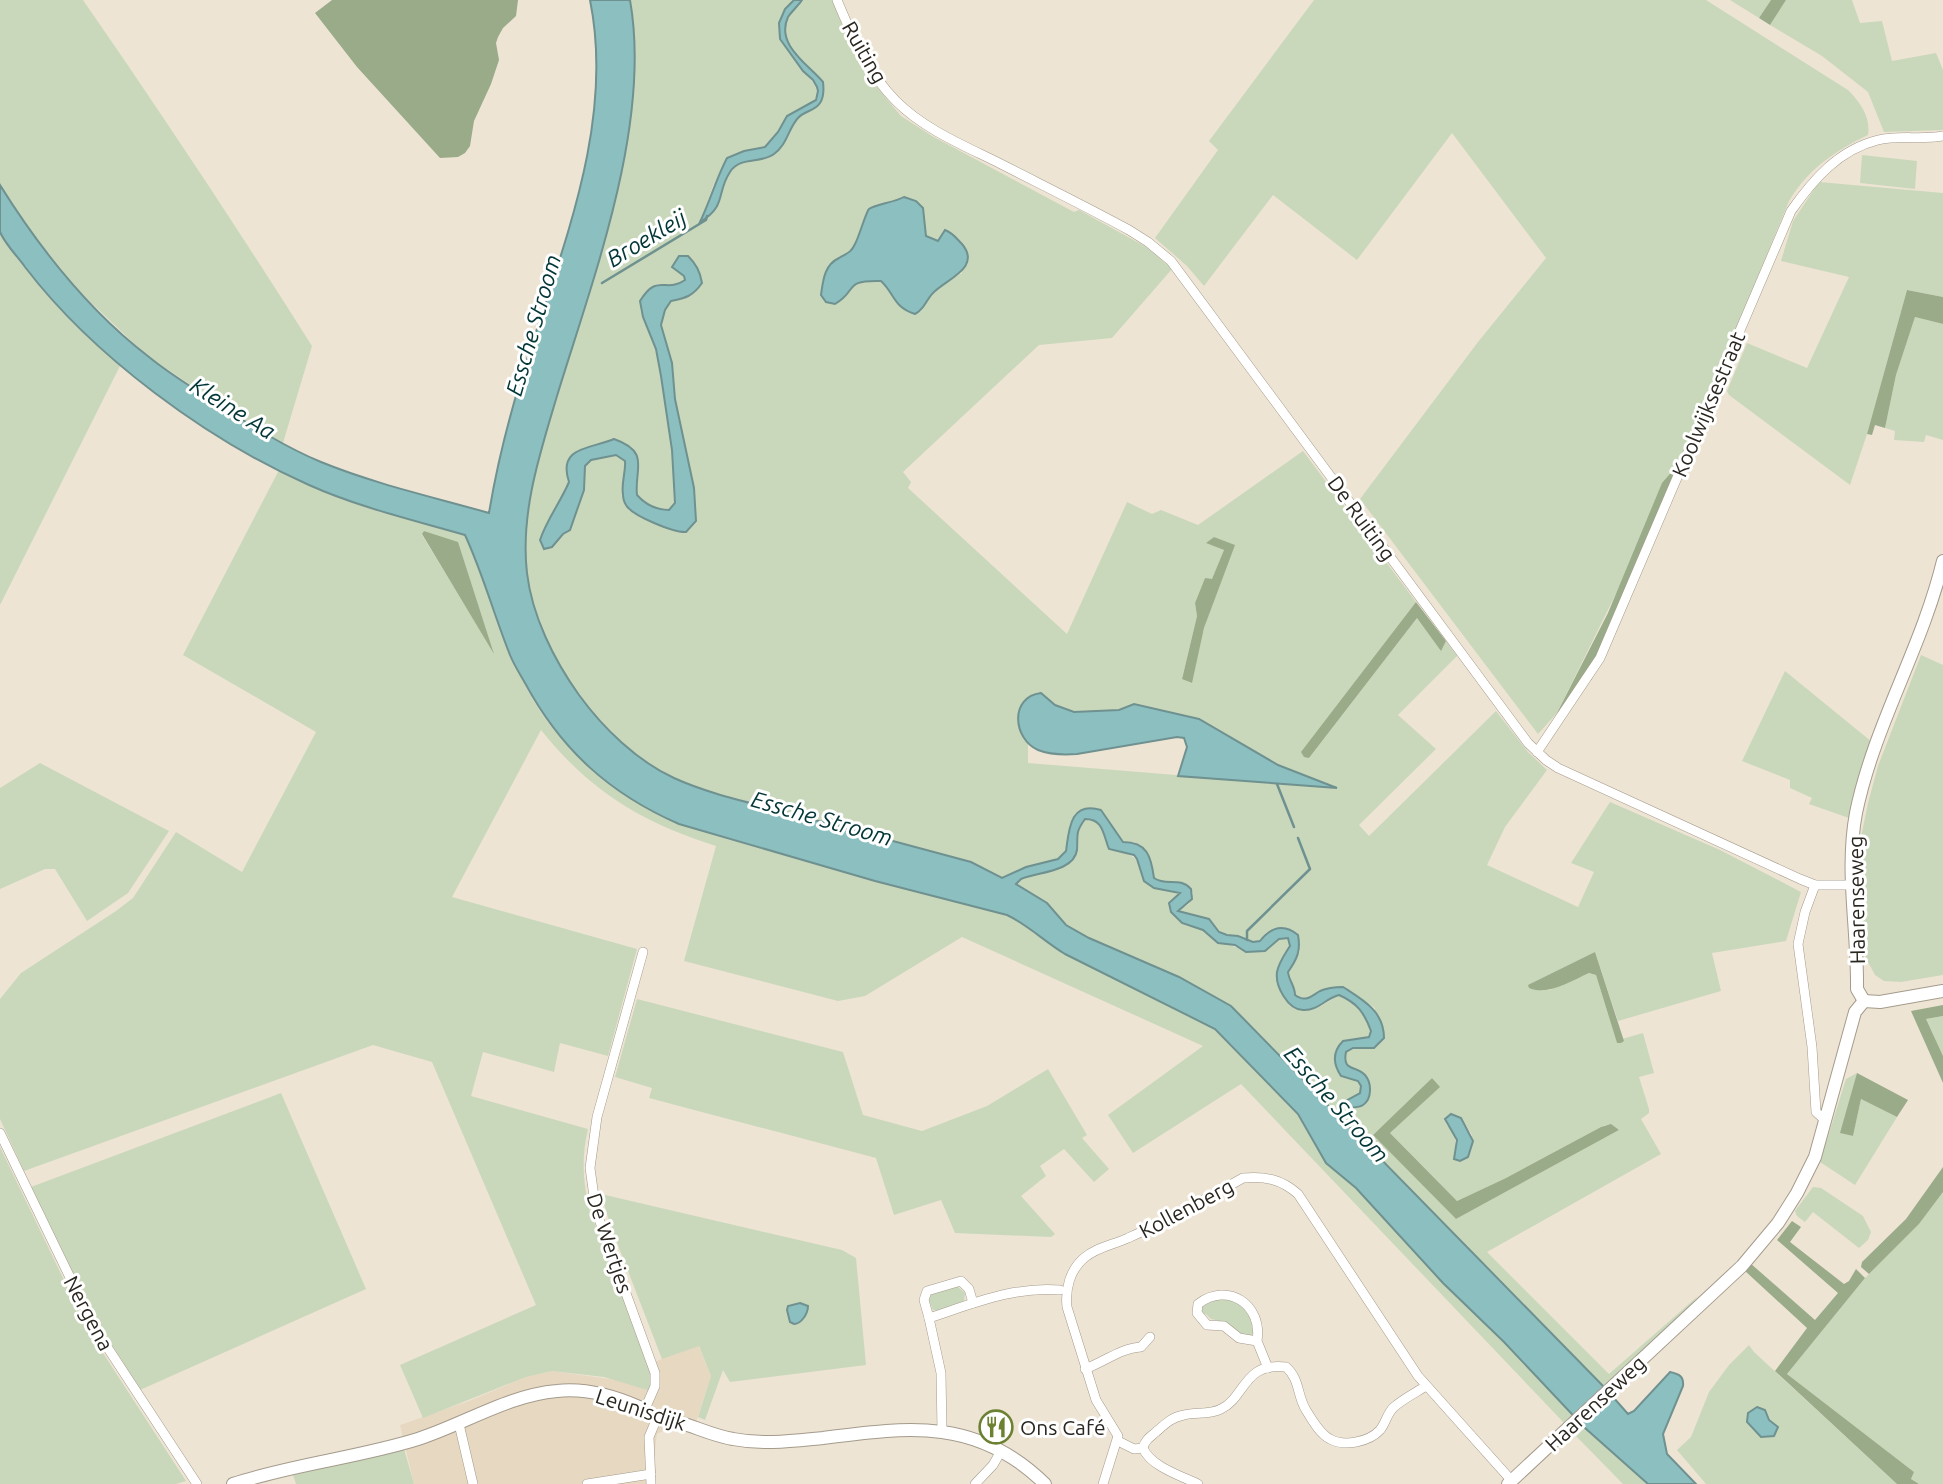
<svg xmlns="http://www.w3.org/2000/svg" width="1943" height="1484" font-family="Ubuntu,sans-serif">
  <style>
    .built { fill: #e6d8c1 }
    .green { fill: #c9d8bb; fill-rule: evenodd }
    .forest { fill: #99ab88 }
    .water { fill: #8cbfc0; stroke: #6f9190; stroke-width: 2 }
    .lines { fill: none; stroke-linecap: round; stroke-linejoin: round }
    .stream { stroke: #6f9190; stroke-width: 2.5 }
    .minor-casing { stroke: #a49b8c; stroke-width: 10 }
    .tertiary-casing { stroke: #a49b8c; stroke-width: 14 }
    .minor { stroke: #fff; stroke-width: 9 }
    .tertiary { stroke: #fff; stroke-width: 12 }
    .labels { text-anchor: middle; dominant-baseline: central; stroke-width: 6; stroke-linejoin: round; paint-order: stroke }
    .street-label { font-size: 21px; fill: #2a2620; stroke: #fff }
    .poi-label { font-size: 21px; fill: #2a2620; stroke: #fff; text-anchor: start }
    .water-label { font-size: 23px; font-style: italic; fill: #023637; stroke: #fff }
  </style>
  <rect width="100%" height="100%" fill="#eee4d4"/>
  <path class="built" d="M698 1345 711 1376 694 1428 675 1425 657 1434 655 1450 656 1484H414L400 1425 469 1401 526 1377 552 1371 624 1381 649 1364Z"/>
  <g class="green">
    <path d="M0 0H83C162 114 238 229 312 346L283 443 243 420 146 355 79 291 24 223 0 185Z"/>
    <path d="M630 0H794L786 9 779 23 797 63 817 87C821 106 796 109 785 120 777 128 776 141 765 147 754 153 739 152 727 158L713 186 701 221C726 206 717 190 731 171 740 157 757 162 771 156 788 148 787 128 799 117 805 110 814 109 821 102L817 75C801 63 778 40 788 18 791 11 798 6 802 0H832L851 46 865 73 901 116 932 136 1074 212 1079 210 1148 248 1172 269 1112 338 1039 345 903 472 911 482 908 488 1067 634 1127 502 1152 514 1161 510 1198 525 1303 451 1416 602 1302 752 1309 758 1417 618 1441 650 1446 641 1457 656 1398 715 1436 749 1359 825 1369 836 1496 711 1528 752 1547 770 1505 827 1487 865 1578 907 1594 872 1571 863 1610 802 1720 850 1801 892 1786 941 1712 953 1721 991 1618 1021 1595 952 1547 991 1589 973 1596 975 1617 1043 1622 1039 1643 1033 1654 1073 1639 1077 1649 1109V1113L1641 1119 1661 1154 1487 1252 1609 1374 1698 1296 1682 1317 1605 1388 1231 1006 1179 977 1089 938 1066 925 1047 903 1016 884C1025 873 1037 875 1049 870 1058 867 1067 859 1076 854L1077 831 1086 819 1096 820 1101 825 1106 843 1137 859 1144 881 1180 893V895L1170 901C1173 924 1183 920 1201 928 1208 932 1214 938 1220 941 1229 946 1237 946 1246 952L1272 946 1283 937 1288 938 1290 946 1278 981 1287 1001 1321 1006 1339 995C1357 1003 1364 1012 1371 1031L1369 1037 1353 1039 1339 1046 1352 1080H1358L1361 1085 1360 1093 1344 1102 1349 1107H1360L1362 1073 1350 1068 1344 1058 1346 1052 1353 1048H1374L1375 1008 1343 987C1329 992 1308 1004 1295 995 1295 987 1287 980 1288 972 1289 966 1297 957 1300 951L1283 927 1266 933 1260 941 1253 942 1238 936 1227 935 1219 932 1209 919 1178 911 1189 904 1193 893 1176 881H1159L1154 878 1149 855 1134 842H1123L1101 810 1084 809 1072 820 1064 855 1058 859 1026 867 1002 878 970 862 699 789C643 766 599 730 568 678 549 647 532 612 527 575 520 521 537 465 551 413 567 354 583 294 600 234 622 153 645 85 630 0ZM905 198 925 230V236L938 241 942 237 962 273C944 283 931 293 921 311L881 281 855 283 849 288 821 295C822 286 823 275 828 267 834 260 840 259 847 255 858 248 864 225 866 213ZM672 266 702 283 688 297 671 301 665 310 661 325 672 363 675 399 694 488 672 530 639 516 622 491 626 471 625 461 616 454 591 460 585 466 584 490 570 530C561 535 555 543 545 549L540 540C547 519 560 502 569 482 556 447 592 449 614 439 651 452 634 469 637 495 646 505 656 510 669 510L675 503 672 450 661 376 656 349 643 317 657 284 677 286 685 280 684 276ZM1214 537 1234 545 1204 628 1191 683 1182 678 1197 616 1195 603 1205 578 1212 580 1224 550 1207 543ZM1041 693 1055 705 1074 712 1119 710 1134 704 1199 719 1278 765 1336 788 1028 763V743ZM1432 1078 1439 1087 1390 1133 1457 1201 1506 1178 1601 1127 1606 1125 1619 1130 1456 1219 1373 1135ZM1461 1118 1472 1135 1454 1159C1456 1143 1458 1135 1446 1124Z"/>
    <path d="M1314 0H1706L1848 90C1860 102 1871 117 1868 135 1835 151 1808 169 1789 201L1682 460 1557 713 1538 734 1360 499 1478 342 1546 258 1452 133 1357 260 1273 195 1204 286 1187 266 1155 238 1218 150 1209 141Z"/>
    <path d="M1730 0H1771L1759 18Z"/>
    <path d="M1786 0H1852L1860 23 1882 21 1892 61 1936 53 1943 70V130L1884 132 1868 92 1822 56 1770 25Z"/>
    <path d="M1862 155 1917 161 1915 189 1860 183Z"/>
    <path d="M1819 182 1943 193V297L1907 290 1867 434 1850 485 1729 395 1727 391 1747 343 1807 368 1849 277 1781 261 1793 221Z"/>
    <path d="M0 232C32 282 74 329 121 364L0 605Z"/>
    <path d="M1915 317 1943 324V440L1926 435 1924 442 1894 440 1895 431 1885 428 1896 375Z"/>
    <path d="M279 470C338 500 402 517 465 535 492 595 505 659 542 714 571 756 612 791 657 814 677 825 700 830 722 837 755 847 789 856 823 865 885 881 946 898 1007 915 1028 925 1045 942 1065 954L1215 1030 1298 1114 1326 1163 1356 1188 1443 1283 1504 1342 1573 1416 1565 1424 1241 1084 1133 1153 1108 1115 1203 1046 962 937 865 996 838 1001 684 961 716 846C641 822 591 792 541 730L452 897 637 949 608 1056 560 1043 554 1072 483 1052 471 1096 588 1129C581 1158 583 1184 590 1212L649 1364 652 1375 651 1391 604 1377 552 1371 526 1377 423 1418 400 1365 536 1305 432 1062 373 1045 24 1171 0 1119V999L21 973 116 911 133 898 176 832 242 872 316 732 183 655ZM424 531 458 543 493 651 422 535Z"/>
    <path d="M1921 655 1943 665V975L1901 982 1884 981 1875 975 1866 958 1863 926 1861 837 1868 803 1878 766Z"/>
    <path d="M1785 671 1872 742 1849 818 1809 804 1812 798 1790 788V780L1742 761Z"/>
    <path d="M40 763 169 831 128 893 87 921 55 869H45L0 889V788Z"/>
    <path d="M637 999 843 1052 863 1115 922 1131 987 1106 1048 1069 1087 1135 1082 1138 1109 1169 1094 1182 1064 1149 1040 1166 1046 1176 1021 1196 1055 1234 1051 1237 955 1233 941 1200 894 1215 876 1158 649 1098 652 1088 615 1077Z"/>
    <path d="M1943 1016V1056L1926 1019Z"/>
    <path d="M1857 1073 1841 1133 1853 1136 1861 1099 1897 1117 1855 1185 1820 1162 1846 1079Z"/>
    <path d="M281 1093 366 1289 140 1390 88 1306 31 1187Z"/>
    <path d="M0 1147 88 1330 186 1481 176 1484H0Z"/>
    <path d="M1813 1187 1821 1188 1863 1216 1871 1232 1868 1240 1859 1248 1813 1212 1805 1222 1797 1216 1795 1211Z"/>
    <path d="M1943 1192V1484H1919L1911 1479 1914 1472 1787 1374 1865 1278 1919 1224Z"/>
    <path d="M601 1194 842 1250 856 1258 866 1365 730 1382 723 1370 705 1420 698 1417 711 1376 699 1346 662 1359 611 1227Z"/>
    <path d="M957 1286 965 1293 964 1301 938 1311 933 1310 929 1300 930 1295Z"/>
    <path d="M1221 1298C1244 1303 1248 1309 1254 1332L1251 1336C1235 1336 1226 1321 1211 1319L1206 1314H1202L1200 1307Z"/>
    <path d="M1749 1345 1754 1352 1897 1484H1706L1677 1450 1691 1437 1709 1392 1729 1365Z"/>
    <path d="M1585 1428 1648 1484H1623L1576 1436Z"/>
    <path d="M404 1449 414 1484H296L293 1475Z"/>
  </g>
  <g class="forest">
    <path d="M332 0H518L516 16 503 28 498 37 496 43 499 60 491 84 474 121 470 146 465 153 458 157 440 158 357 67 315 13Z"/>
    <path d="M1771 0H1786L1770 25 1759 18Z"/>
    <path d="M1907 290 1943 297V324L1915 317 1896 375 1885 428 1875 425 1872 435 1867 434Z"/>
    <path d="M1682 460 1592 679 1557 713 1608 613 1662 483Z"/>
    <path d="M424 531 458 542 494 654 422 534Z"/>
    <path d="M1214 537 1235 545 1204 628 1192 683 1182 679 1197 616 1195 603 1205 578 1212 579 1224 550 1206 543Z"/>
    <path d="M1416 602 1446 641 1441 651 1417 618 1309 758 1304 757 1301 752Z"/>
    <path d="M1595 952 1624 1041 1621 1043H1617L1596 975 1589 973C1571 981 1548 996 1529 988L1528 985Z"/>
    <path d="M1943 1005V1016L1926 1019 1943 1056V1083L1911 1011Z"/>
    <path d="M1857 1073 1908 1100 1897 1117 1861 1099 1853 1136 1840 1133Z"/>
    <path d="M1432 1078 1440 1087 1390 1133 1457 1201 1506 1178 1601 1127 1611 1124 1619 1130 1456 1219 1373 1135Z"/>
    <path d="M1943 1167V1192L1919 1224 1869 1274 1861 1267 1862 1262 1906 1219Z"/>
    <path d="M1792 1221 1801 1227 1790 1242 1844 1284 1849 1281 1856 1269 1865 1278 1787 1374 1914 1472 1911 1479 1919 1484H1897L1775 1371 1807 1328 1744 1270 1750 1263 1815 1320 1838 1293 1777 1240Z"/>
  </g>
  <g class="water">
    <path d="M590 0H630C652 124 593 278 557 396 540 453 520 513 527 573 532 616 554 660 579 695 603 728 637 761 674 778 709 794 748 802 785 812 847 829 909 845 971 862L1002 878 1026 867 1058 859 1066 851C1069 829 1070 801 1101 810L1123 842C1147 842 1151 856 1154 878 1167 887 1179 876 1191 889L1192 899 1178 911 1209 919 1219 932 1227 935 1238 936 1253 942 1260 941C1271 927 1284 923 1298 935 1301 951 1297 959 1288 972 1289 981 1295 986 1295 995 1306 1003 1311 996 1320 991 1327 988 1336 987 1343 987 1363 1000 1384 1011 1384 1038L1374 1048H1353L1346 1052C1342 1072 1356 1065 1365 1075 1372 1083 1372 1099 1363 1105 1359 1108 1352 1107 1347 1108L1342 1103 1360 1093 1361 1086 1358 1081 1341 1076C1333 1064 1332 1052 1343 1041L1369 1037 1371 1031C1364 1012 1357 1003 1339 995 1326 998 1318 1011 1303 1010 1288 1010 1275 986 1277 972 1279 962 1285 954 1290 946L1288 938 1279 939 1265 951 1246 952 1235 945 1218 943 1203 930 1182 923 1171 912 1169 903 1180 893 1154 888 1144 881 1137 859 1134 855 1109 849C1103 835 1104 819 1085 819 1075 833 1078 834 1077 850 1074 872 1037 872 1021 879L1016 884 1047 903 1066 925 1089 938 1179 977 1231 1006 1605 1388 1628 1414 1634 1411 1670 1372C1679 1374 1684 1376 1683 1386L1663 1434 1667 1454 1696 1484H1648L1585 1428 1504 1342 1443 1283 1356 1188 1326 1163 1298 1114 1215 1029 1065 954C1045 942 1028 925 1007 915L875 881 679 824C610 794 561 750 525 683 520 674 514 665 510 655 494 615 483 574 465 535 413 520 358 507 309 485 207 440 93 356 25 267 18 257 5 244 0 232 0 222 0 197 0 185 40 249 89 311 149 357 171 375 195 389 219 405 252 426 285 447 321 462 375 484 433 497 489 513 499 452 516 391 536 332 570 227 613 113 590 0Z"/>
    <path d="M794 0H802C798 6 792 11 788 17 775 45 809 65 823 82 824 90 824 97 820 103 815 111 804 111 798 118 788 129 787 145 774 154 761 164 740 156 730 172 716 193 727 206 700 222 710 201 716 179 727 158L744 151 765 147 778 132 787 116 816 100 818 91 817 87 813 80 803 71 780 39 779 23 785 9Z"/>
    <path d="M904 197 916 201 923 208 926 236 938 241 945 230C953 233 956 238 962 244 982 268 946 279 933 293 926 300 924 310 915 314 893 307 895 294 881 281 842 280 859 290 835 304L826 302 821 295C823 281 824 265 839 258 847 253 851 253 855 244 859 237 866 212 869 209 874 205 895 202 904 197Z"/>
    <path d="M679 256H688C696 264 700 271 702 283 693 296 686 298 671 301L665 310 661 325 672 363 675 399 694 488 696 521 686 532C675 533 632 516 626 505 624 502 623 498 623 494 621 483 626 472 625 461L616 455 591 460 585 466 584 490 570 530 563 534 552 547 544 549 540 540C547 519 560 503 569 482 557 446 591 449 614 439 651 452 634 469 637 495 646 505 656 510 669 510L675 503 672 450 661 376 656 349 643 317 640 301C658 272 665 294 685 280L684 276 672 267Z"/>
    <path d="M1041 693 1055 705 1074 712 1119 710 1134 704 1199 719 1278 765 1337 788 1178 776 1187 747 1184 738 1177 737 1077 754C1064 755 1051 755 1038 750 1013 739 1009 697 1041 693Z"/>
    <path d="M1451 1114 1461 1118 1473 1141 1468 1157 1460 1161 1454 1159 1457 1140 1445 1119Z"/>
    <path d="M800 1303 808 1306C808 1314 801 1324 794 1324L790 1322 787 1310 788 1306Z"/>
    <path d="M1757 1407 1765 1410 1769 1420 1778 1427 1774 1436 1761 1437 1747 1422 1748 1413Z"/>
  </g>
  <g class="lines">
    <g class="stream">
      <path d="M602 283 706 220 707 216"/>
      <path d="M1277 784 1294 827"/>
      <path d="M1247 940V931L1310 869 1298 838"/>
    </g>
    <defs>
      <g id="minor">
        <path d="M837 0C852 36 868 73 896 101 925 130 965 146 1001 164 1044 186 1087 207 1129 230L1148 242 1171 261 1528 743 1546 760 1558 768 1800 879 1815 885H1852"/>
        <path d="M1537 752 1600 658 1791 211C1813 180 1838 150 1878 140 1899 135 1922 140 1943 136"/>
        <path d="M1815 885 1805 912 1798 944 1812 1047 1816 1112 1826 1121"/>
        <path d="M643 952 597 1117 590 1168 596 1211 655 1373V1386L645 1409"/>
        <path d="M0 1133 94 1327 197 1484"/>
        <path d="M929 1318 924 1300 927 1291 961 1281 969 1289 973 1303"/>
        <path d="M1257 1341C1263 1305 1228 1281 1198 1304L1197 1313 1207 1325 1224 1326 1239 1338 1257 1341 1268 1368"/>
        <path d="M1085 1369C1104 1362 1121 1348 1141 1347L1150 1337"/>
        <path d="M459 1424 473 1484"/>
        <path d="M942 1431 941 1373 929 1318C972 1304 1014 1286 1060 1290"/>
        <path d="M1118 1441 1134 1449 1143 1448"/>
        <path d="M1143 1448C1145 1440 1150 1437 1156 1432 1165 1424 1172 1417 1184 1415 1196 1412 1210 1415 1221 1409 1246 1397 1243 1362 1286 1367 1300 1379 1297 1396 1306 1410 1312 1420 1320 1434 1330 1439 1344 1447 1369 1442 1380 1430 1386 1423 1387 1413 1394 1407 1403 1399 1415 1393 1426 1386"/>
        <path d="M1143 1448C1150 1466 1181 1476 1198 1484"/>
        <path d="M587 1484 651 1474"/>
        <path d="M651 1484 649 1437 657 1418"/>
        <path d="M975 1484 993 1465 1001 1451"/>
        <path d="M1103 1484 1118 1436 1096 1400 1067 1307C1065 1289 1070 1270 1084 1258 1097 1247 1113 1245 1128 1238 1167 1221 1205 1199 1243 1178 1265 1176 1281 1179 1298 1194L1418 1376 1512 1481"/>
      </g>
      <g id="tertiary">
        <path d="M1864 1001 1857 989C1858 930 1845 871 1856 813 1874 725 1922 648 1943 561"/>
        <path d="M1864 1001 1880 1002 1943 991"/>
        <path d="M233 1484C293 1464 357 1458 418 1439 464 1424 509 1395 557 1391 584 1388 614 1396 639 1407 646 1410 651 1416 657 1418 663 1421 671 1420 678 1422 696 1427 714 1436 733 1439 764 1445 792 1441 823 1438 908 1427 977 1417 1045 1484"/>
        <path d="M1508 1484 1742 1266 1778 1223 1797 1193 1815 1157 1855 1012 1864 1001"/>
      </g>
    </defs>
    <use href="#minor" class="minor-casing"/>
    <use href="#tertiary" class="tertiary-casing"/>
    <use href="#minor" class="minor"/>
    <use href="#tertiary" class="tertiary"/>
  </g>
  <defs>
    <symbol id="restaurant-ring" viewBox="-11 -11 22 22"><circle r="9.5" fill="#fff" stroke="#6c8132" stroke-width="1.5"/><path d="M-5-6h1v4h1v-4h1v4h1v-4h1v5L-1.5 .5V6h-2V.5L-5-1ZM5-6V6H3V1.5H1.5Q1.5-4 5-6Z" fill="#6c8132"/></symbol>
  </defs>
  <g fill-rule="evenodd">
    <use href="#restaurant-ring" x="977" y="1408" width="38" height="38"/>
  </g>
  <g class="labels">
    <g class="street-label">
      <text transform="translate(865 52) rotate(60)">Ruiting</text>
      <text transform="translate(1708 404) rotate(-67)">Koolwijksestraat</text>
      <text transform="translate(1362 518) rotate(54)">De Ruiting</text>
      <text transform="translate(1856 900) rotate(-91)">Haarenseweg</text>
      <text transform="translate(1186 1208) rotate(-28)">Kollenberg</text>
      <text transform="translate(610 1243) rotate(72)">De Wertjes</text>
      <text transform="translate(89 1313) rotate(62)">Nergena</text>
      <text transform="translate(1595 1403) rotate(-43)">Haarenseweg</text>
      <text transform="translate(641 1409) rotate(18)">Leunisdijk</text>
    </g>
    <g class="poi-label">
      <text x="1020" y="1427">Ons Café</text>
    </g>
    <g class="water-label">
      <text transform="translate(646 238) rotate(-31)">Broekleij</text>
      <text transform="translate(533 325) rotate(-74)">Essche Stroom</text>
      <text transform="translate(233 408) rotate(32)">Kleine Aa</text>
      <text transform="translate(822 818) rotate(16)">Essche Stroom</text>
      <text transform="translate(1337 1104) rotate(49)">Essche Stroom</text>
    </g>
  </g>
</svg>
